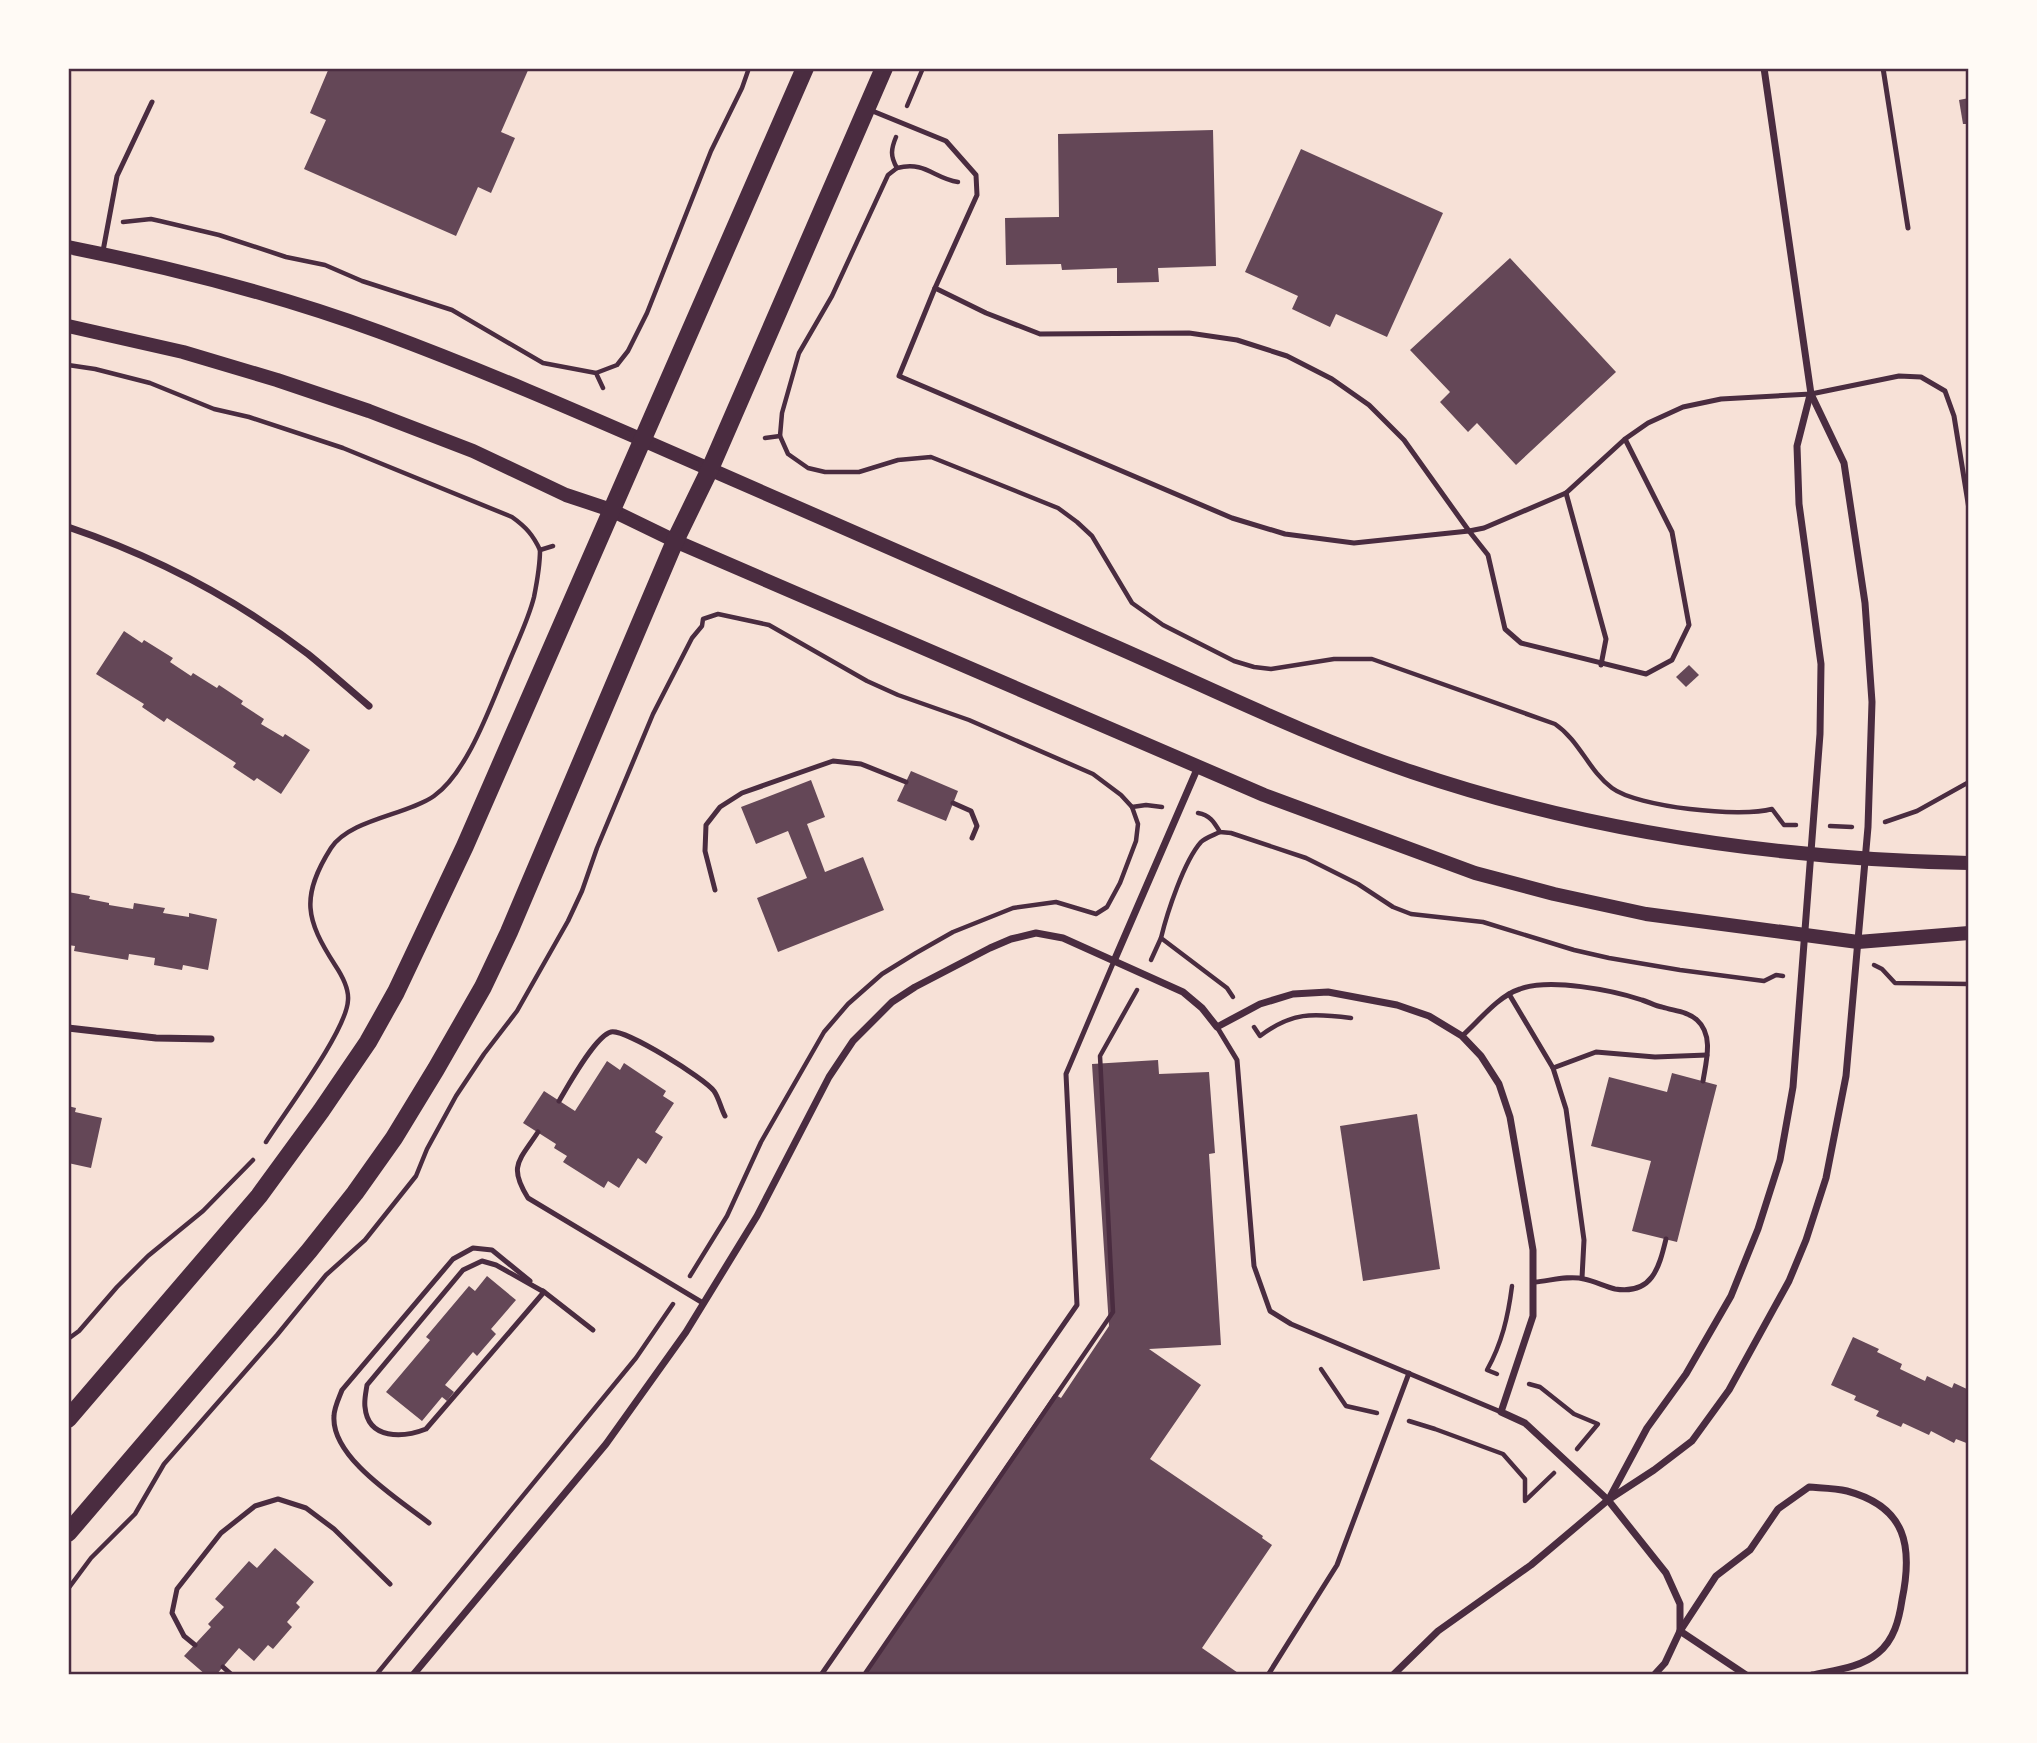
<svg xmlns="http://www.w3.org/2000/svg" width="2037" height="1743" font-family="Arial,sans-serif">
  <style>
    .building { fill: #644757 }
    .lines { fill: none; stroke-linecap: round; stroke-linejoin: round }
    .path { stroke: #4a2c40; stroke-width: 4.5 }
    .service { stroke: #4a2c40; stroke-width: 5 }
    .minor { stroke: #4a2c40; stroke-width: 7 }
    .secondary { stroke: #4a2c40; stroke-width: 14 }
    .primary { stroke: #4a2c40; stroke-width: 18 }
    .neatline { fill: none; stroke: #4a2c40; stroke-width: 2.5 }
  </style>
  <rect width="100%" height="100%" fill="#f7e1d7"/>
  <g class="building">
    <path d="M329 68H529L501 132 515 138 491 193 478 187 456 236 304 169 326 120 310 113Z"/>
    <path d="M1969 98V124H1963L1959 100Z"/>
    <path d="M1213 130 1216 266 1158 268 1159 282 1117 283V268L1062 270 1061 264 1006 265 1005 218 1059 217 1058 134Z"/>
    <path d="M1301 149 1443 213 1387 337 1336 314 1330 327 1292 309 1298 296 1245 272Z"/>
    <path d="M1510 258 1616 372 1516 465 1477 423 1468 432 1440 402 1450 392 1410 350Z"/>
    <path d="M124 631 142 643 144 640 173 658 170 662 191 676 193 673 217 688 219 685 243 701 241 704 264 719 261 724 283 737 285 734 310 750 281 794 257 778 254 781 233 767 236 763 167 718 164 722 142 707 144 704 96 674Z"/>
    <path d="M1689 665 1699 675 1686 687 1676 677Z"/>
    <path d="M911 771 958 791 946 821 897 801Z"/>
    <path d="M811 780 825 817 807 824 825 872 863 857 884 910 778 952 757 898 807 878 788 831 756 844 741 807Z"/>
    <path d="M68 892 90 896 89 899 109 903V905L133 909 134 903 165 908 163 913 189 917V913L217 919 208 970 183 965 182 970 154 965 155 958 129 954 128 960 74 951 75 946 68 945Z"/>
    <path d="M1158 1060 1159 1074 1209 1072 1215 1153 1209 1154 1221 1345 1149 1349 1201 1385 1150 1459 1263 1536 1262 1538 1272 1545 1202 1648 1241 1675H863L1054 1394 1061 1398 1109 1326 1092 1064Z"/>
    <path d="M607 1061 620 1070 624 1063 666 1091 663 1096 674 1103 655 1132 663 1137 646 1164 638 1158 619 1188 608 1181 604 1188 563 1162 567 1156 554 1148 556 1144 523 1123 544 1091 575 1111Z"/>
    <path d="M1672 1073 1717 1085 1677 1242 1632 1231 1651 1161 1591 1146 1609 1077 1667 1092Z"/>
    <path d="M68 1106 76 1108 75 1112 102 1118 91 1168 68 1163Z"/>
    <path d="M1417 1114 1440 1269 1363 1281 1340 1126Z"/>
    <path d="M487 1276 516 1300 491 1329 496 1334 477 1356 473 1352 445 1385 454 1392 447 1401 442 1397 422 1421 386 1392 430 1340 426 1337 469 1286 475 1291Z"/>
    <path d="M1853 1337 1879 1349 1877 1352 1902 1364 1900 1369 1925 1381 1927 1376 1952 1388 1954 1383 1969 1390V1444L1956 1439 1954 1443 1931 1431 1929 1435 1903 1423 1901 1427 1876 1416 1879 1411 1854 1400 1856 1396 1831 1385Z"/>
    <path d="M275 1548 314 1582 296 1603 300 1607 287 1622 292 1627 273 1649 268 1645 254 1661 239 1648 216 1675H206L184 1656 211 1627 208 1624 224 1607 215 1599 249 1561 257 1568Z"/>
  </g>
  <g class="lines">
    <g class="path">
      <path d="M907 106 923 68"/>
      <path d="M897 168C926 161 933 178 958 182"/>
      <path d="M123 222 151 219 160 221 219 235 286 257 325 265 362 281 452 310 543 363 596 373 603 388"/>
      <path d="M68 365 95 369 150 383 214 409 249 417 343 448 512 517C526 527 533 535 540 550L553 546"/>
      <path d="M596 373 617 365 628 351 647 313 711 151 742 88 749 68"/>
      <path d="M780 436 782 413 799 353 832 296 888 175 897 168C890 156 891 149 896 137"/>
      <path d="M765 438 780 436 788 454 808 468 825 472H859L898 460 931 457 1058 508 1077 522 1092 536 1132 603 1163 625 1234 661 1254 667 1271 669 1334 659H1372L1555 724C1580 741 1588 770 1612 788 1637 807 1741 818 1772 809L1784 825H1796"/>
      <path d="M1198 813C1210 815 1214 822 1220 832L1231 833 1306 858 1358 884 1393 907 1411 914 1483 922 1574 950 1609 958 1680 970 1764 981 1776 975 1783 976"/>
      <path d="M1885 822 1917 811 1969 782"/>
      <path d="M1830 826 1852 827"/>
      <path d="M1220 832C1214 835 1205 838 1201 842 1184 861 1167 913 1161 938L1227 988 1233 997"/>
      <path d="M1151 960 1161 938"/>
      <path d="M1874 965 1882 969 1895 983 1969 984"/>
      <path d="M1254 1027 1260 1036C1292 1012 1312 1013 1351 1018"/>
      <path d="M266 1142C285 1112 347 1030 348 1000 349 989 341 974 335 965 306 920 300 897 331 848 350 819 407 815 434 796 468 772 491 704 507 667 516 644 528 621 534 597 537 582 540 565 540 550"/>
      <path d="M690 1276 727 1216 761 1142 824 1032 848 1004 882 974 916 953 953 932 1013 908 1056 902 1096 914 1107 907 1120 883 1136 841 1138 824 1132 807"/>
      <path d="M68 1339 79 1331 117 1287 148 1256 203 1211 253 1160"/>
      <path d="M1321 1369 1346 1406 1377 1413"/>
      <path d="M1497 1374 1487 1370C1502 1343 1508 1317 1512 1286"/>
      <path d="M1529 1384 1540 1387 1574 1414 1598 1424 1577 1449"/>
      <path d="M1409 1421 1435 1429 1503 1454 1525 1479V1501L1554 1473"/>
      <path d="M68 1589 91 1558 135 1514 164 1464 277 1335 326 1275 365 1240 416 1176 427 1149 456 1096 484 1054 517 1011 568 921 582 891 597 848 653 714 692 638 702 626 703 619 718 614 769 625 867 681 898 695 969 720 1093 774 1121 795 1132 807 1146 805 1162 807"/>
      <path d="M376 1675 636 1358 673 1304"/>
      <path d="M864 1675 1113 1312 1100 1056 1137 990"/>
    </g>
    <g class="service">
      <path d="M1883 68 1908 228"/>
      <path d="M870 110 946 141 976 175 977 195 935 288"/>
      <path d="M103 251 117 176 152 102"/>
      <path d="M935 288 986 313 1040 334 1189 333 1237 340 1287 356 1332 379 1369 405 1404 440 1469 531 1354 543 1285 534 1232 518 899 376Z"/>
      <path d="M1625 439 1672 532 1689 625 1672 660 1646 674 1521 643 1505 629 1488 555 1469 531 1484 528 1566 493 1625 439 1648 423 1683 407 1721 399 1811 394 1899 376 1921 377 1945 391 1954 416 1969 509"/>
      <path d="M1566 493 1606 639 1601 665"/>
      <path d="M953 803 971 811 977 826 972 838"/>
      <path d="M715 890 705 851 706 825 720 807 742 793 833 761 861 764 906 782"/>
      <path d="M1509 994 1553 1068 1566 1109 1584 1240 1582 1278"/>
      <path d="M1217 1027 1237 1060 1254 1266 1270 1311 1291 1324 1501 1412"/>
      <path d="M1462 1036C1479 1021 1498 996 1520 989 1550 978 1612 990 1642 1000 1649 1002 1655 1006 1662 1007 1674 1011 1687 1011 1697 1020 1714 1035 1706 1062 1703 1081"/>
      <path d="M1553 1068 1596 1052 1655 1057 1707 1055"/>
      <path d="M559 1101C568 1086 595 1036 611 1032 626 1029 704 1078 714 1091 719 1098 721 1109 725 1116"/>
      <path d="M538 1132C519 1161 508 1166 528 1198L703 1303"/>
      <path d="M482 1261 496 1265 544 1292 426 1429C403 1438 368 1440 365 1407 364 1400 366 1392 367 1385L463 1270Z"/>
      <path d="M1535 1282C1549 1281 1569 1275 1584 1279 1594 1281 1604 1286 1615 1289 1652 1295 1659 1268 1666 1239"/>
      <path d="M543 1291 593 1330"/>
      <path d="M429 1523C400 1500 331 1458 334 1416 334 1408 339 1398 342 1390L453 1259 473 1248 492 1250 530 1281"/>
      <path d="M195 1645 184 1636 172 1613 177 1589 221 1533 255 1506 278 1499 306 1508 334 1529 390 1584"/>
      <path d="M223 1667 232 1675"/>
      <path d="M821 1675 1077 1305 1066 1074 1114 961"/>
      <path d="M1268 1675 1337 1565 1409 1373"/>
    </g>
    <g class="minor">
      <path d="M68 527C154 556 236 599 308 654 329 671 349 689 369 706"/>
      <path d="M1114 961 1198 767"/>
      <path d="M68 1028 156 1038 211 1039"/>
      <path d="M1610 1497 1647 1428 1686 1374 1731 1296 1758 1229 1780 1160 1793 1087 1820 734 1821 664 1799 504 1797 446 1810 395"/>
      <path d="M413 1675 606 1444 686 1332 757 1216 829 1077 853 1041 892 1002 915 987 990 948 1011 939 1036 933 1063 938 1183 992 1202 1008 1217 1027 1260 1004 1293 994 1328 992 1397 1005 1429 1016 1462 1036 1481 1056 1499 1084 1510 1117 1533 1250V1316L1501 1412 1525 1423 1608 1500 1666 1573 1680 1604V1631L1665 1663 1654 1675"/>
      <path d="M1393 1675 1438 1631 1531 1565 1608 1500 1654 1470 1692 1441 1729 1390 1789 1281 1806 1240 1826 1178 1846 1076 1868 827 1872 702 1865 603 1844 463 1811 394 1764 68"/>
      <path d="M1746 1675 1680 1631 1716 1576 1750 1550 1778 1509 1809 1487C1821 1488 1835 1488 1847 1491 1907 1507 1913 1547 1902 1600 1899 1620 1894 1640 1878 1653 1860 1668 1835 1670 1812 1675"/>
    </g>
    <g class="secondary">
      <path d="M68 247C174 268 279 295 380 332 491 373 599 421 707 468 842 528 978 587 1114 646 1212 689 1311 738 1412 772 1592 833 1780 859 1969 863"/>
      <path d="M68 326 183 352 277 380 369 411 473 451 566 495 611 510 675 541 1264 795 1475 873 1554 894 1646 914 1858 942 1969 933"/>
    </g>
    <g class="primary">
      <path d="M68 1419 259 1196 321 1111 368 1042 396 992 465 846 805 68"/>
      <path d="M68 1533 309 1251 355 1193 394 1138 436 1069 483 987 509 932 675 541 710 469 884 68"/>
    </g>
  </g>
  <rect width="2037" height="1743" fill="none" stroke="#fffaf5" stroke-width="140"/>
  <rect x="70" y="70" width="1897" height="1603" class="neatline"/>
</svg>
